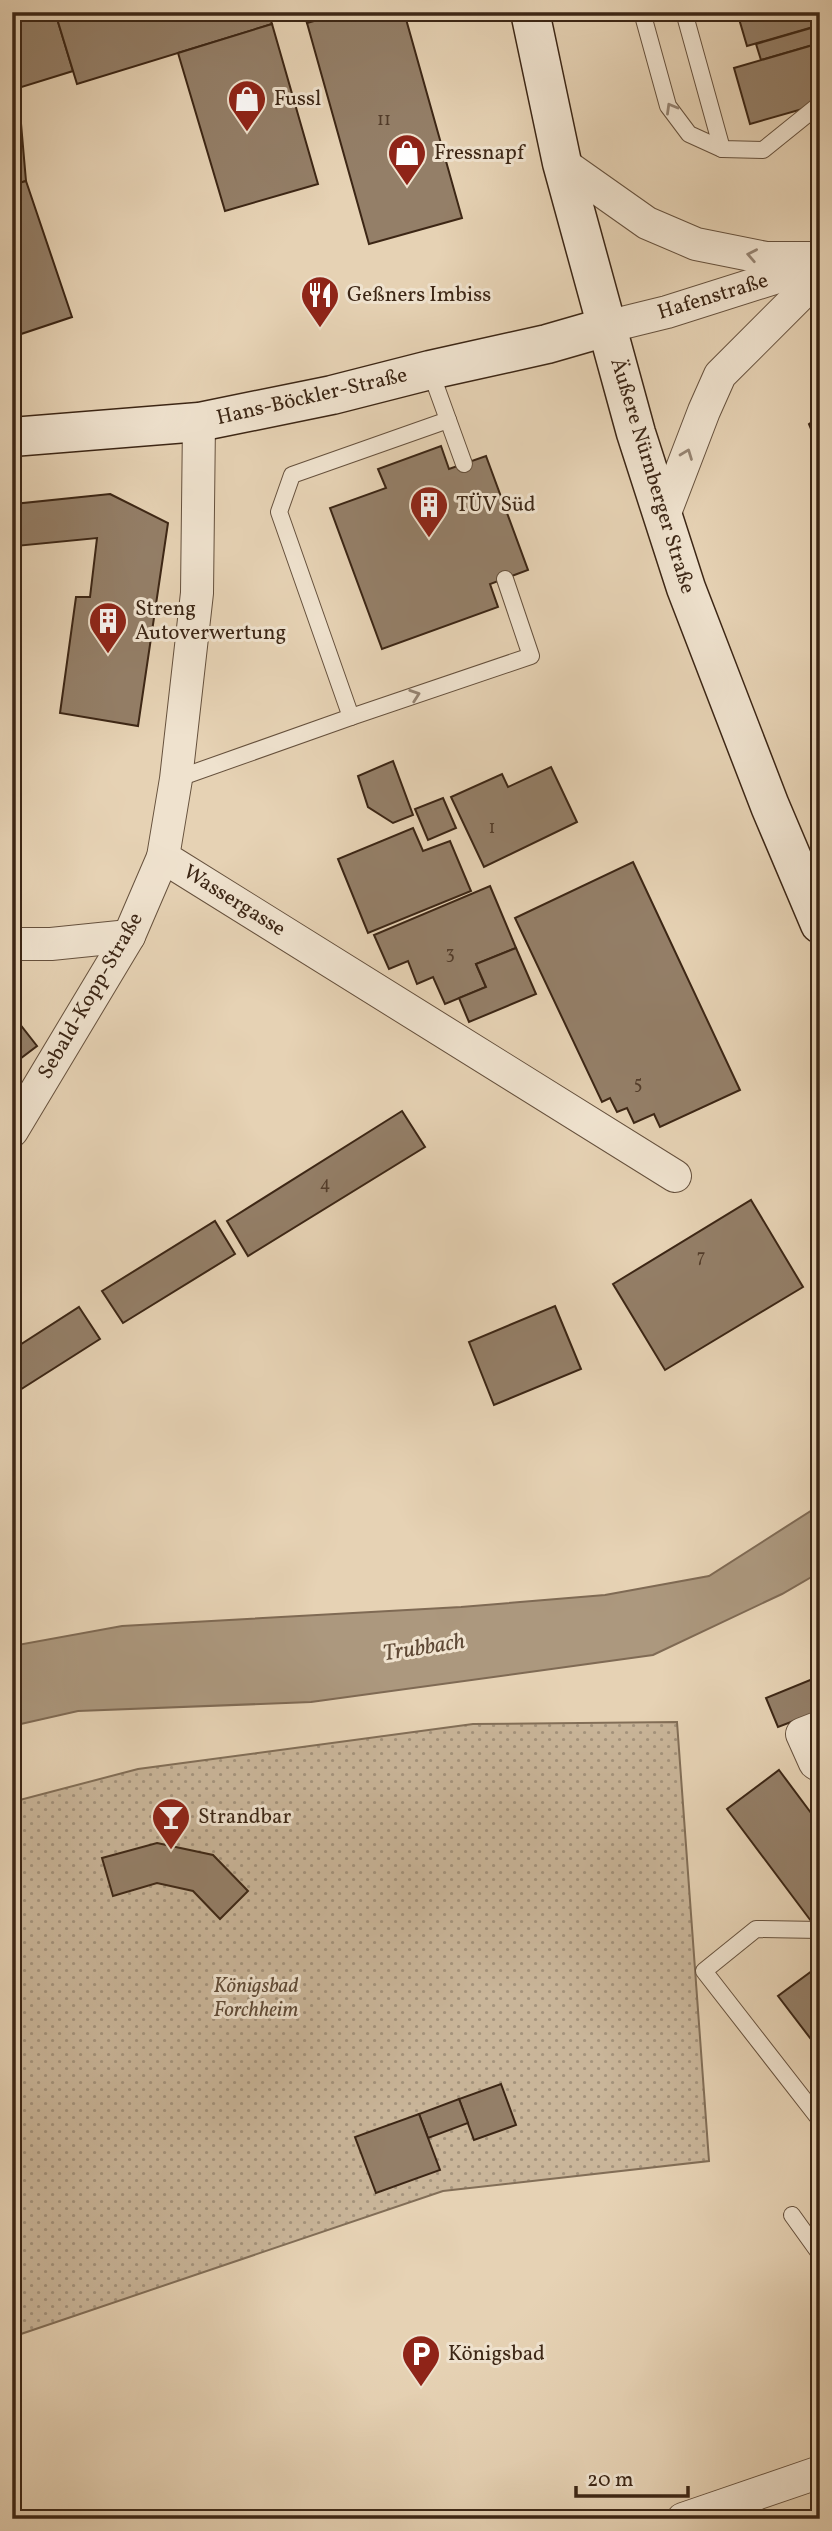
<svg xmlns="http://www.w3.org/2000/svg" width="832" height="2531" font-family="Vollkorn,serif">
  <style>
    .park { fill: url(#park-dots); stroke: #826e57; stroke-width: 2 }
    .water { fill: #ac987e; stroke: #7f6a54; stroke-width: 2 }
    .building { fill: #947f68; stroke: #3c2615; stroke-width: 2 }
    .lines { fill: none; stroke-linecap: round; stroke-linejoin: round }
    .lane-casing { stroke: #66513d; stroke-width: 18 }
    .street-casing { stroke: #66513d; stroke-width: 34 }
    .secondary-casing { stroke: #3c2615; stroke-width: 41 }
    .lane { stroke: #efe2ce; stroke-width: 16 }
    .street { stroke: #efe2ce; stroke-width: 32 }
    .secondary { stroke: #efe2ce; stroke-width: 38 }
    .oneway { stroke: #968472 }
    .labels { text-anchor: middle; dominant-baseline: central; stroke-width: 6; stroke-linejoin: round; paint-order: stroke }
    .number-label { font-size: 18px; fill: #523c2a }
    .poi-label { font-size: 21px; fill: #3c2615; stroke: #efe2ce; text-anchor: start }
    .street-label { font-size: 21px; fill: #3c2615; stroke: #efe2ce }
    .park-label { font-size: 21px; font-style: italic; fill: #5f4a36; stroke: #efe2ce }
    .water-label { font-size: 23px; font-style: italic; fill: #5e4834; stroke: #efe2ce }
  </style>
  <defs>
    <pattern id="park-dots" width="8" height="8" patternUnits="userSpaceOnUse" patternTransform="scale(1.75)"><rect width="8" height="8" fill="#c9b599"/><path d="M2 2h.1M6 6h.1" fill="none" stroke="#a4937c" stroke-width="1.8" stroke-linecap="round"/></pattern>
  </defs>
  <rect width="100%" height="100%" fill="#e6d2b4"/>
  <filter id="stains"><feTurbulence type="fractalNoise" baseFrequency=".00286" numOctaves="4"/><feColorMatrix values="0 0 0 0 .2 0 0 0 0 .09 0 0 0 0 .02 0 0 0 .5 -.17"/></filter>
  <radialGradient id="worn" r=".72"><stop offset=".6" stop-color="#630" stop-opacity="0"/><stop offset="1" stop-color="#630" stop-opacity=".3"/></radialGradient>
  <path class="park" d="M677 1722 709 2161 443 2191 12 2337V1802L138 1769 473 1724Z"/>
  <path class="water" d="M820 1505V1572L782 1594 653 1655 311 1702 78 1711 12 1726V1646L122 1626 461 1607 605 1595 709 1576Z"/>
  <g class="building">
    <path d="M12 12H55L73 71 12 90Z"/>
    <path d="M55 12H268L272 24 77 84Z"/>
    <path d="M304 12H345L307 23Z"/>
    <path d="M345 12H404L462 218 369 244 307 23Z"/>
    <path d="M737 12H820V25L747 46Z"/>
    <path d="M272 24 318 184 225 211 178 53Z"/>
    <path d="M811 28 816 44 761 60 756 44Z"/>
    <path d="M820 43V104L750 124 734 68Z"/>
    <path d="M18 89 26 181 12 185V90Z"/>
    <path d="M26 181 72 317 12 337V185Z"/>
    <path d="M820 416V437L815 439 809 424Z"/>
    <path d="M441 446 449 469 486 456 528 570 490 584 498 607 382 649 330 508 386 488 378 469Z"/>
    <path d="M110 494 168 523 138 726 60 713 76 597H90L97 538 16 546 14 504Z"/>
    <path d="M393 761 413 815 393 823 368 807 358 776Z"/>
    <path d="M551 767 577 822 484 867 451 797 502 774 508 787Z"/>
    <path d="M443 798 456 828 428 840 415 809Z"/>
    <path d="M413 828 423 851 450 841 471 891 368 933 338 859Z"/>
    <path d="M633 862 740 1090 660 1127 654 1114 634 1123 627 1108 617 1112 610 1098 602 1102 515 918Z"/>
    <path d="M490 886 516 948 476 964 486 987 445 1004 433 977 417 984 408 961 389 969 374 935Z"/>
    <path d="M516 948 536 994 469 1022 459 998 486 987 476 964Z"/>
    <path d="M12 1014 37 1046 12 1065Z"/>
    <path d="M402 1111 425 1147 248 1256 227 1221Z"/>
    <path d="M751 1200 803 1287 665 1370 613 1284Z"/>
    <path d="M215 1221 235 1254 123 1323 102 1291Z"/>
    <path d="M555 1306 581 1369 494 1405 469 1342Z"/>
    <path d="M79 1307 100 1339 12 1395V1350Z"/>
    <path d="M820 1676V1711L778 1727 766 1698Z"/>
    <path d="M779 1770 820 1825V1915L811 1921 727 1809Z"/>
    <path d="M157 1843 213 1855 248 1891 220 1919 193 1891 157 1883 113 1896 102 1858Z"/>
    <path d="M820 1965V2051L778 1996Z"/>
    <path d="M501 2084 516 2125 474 2140 459 2099Z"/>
    <path d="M459 2099 468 2123 428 2138 419 2114Z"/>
    <path d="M419 2114 440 2170 376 2193 355 2137Z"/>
  </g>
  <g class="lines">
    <defs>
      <g id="lane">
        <path d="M642 12 668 106 689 134 722 149 763 150 820 104"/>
        <path d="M684 12 722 149"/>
        <path d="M430 370 464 464"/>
        <path d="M351 717 531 656 505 579"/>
        <path d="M176 779 351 717 279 512 292 475 448 420"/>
        <path d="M820 1930 756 1929 704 1971 820 2120"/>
        <path d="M792 2215 820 2254"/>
      </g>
      <g id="street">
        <path d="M562 163 647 223 696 244 766 258H820"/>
        <path d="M606 327 667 312 809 267"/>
        <path d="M199 422 197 593 176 779 163 857 675 1176"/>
        <path d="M663 518 704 411 720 375 820 275"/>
        <path d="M12 944H51L129 936"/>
        <path d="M12 1131 129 936 163 857"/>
        <path d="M820 1727 802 1734 815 1763 820 1766"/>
        <path d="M683 2519 820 2472"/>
      </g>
      <g id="secondary">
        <path d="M530 12 562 163 636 433 686 588 770 806 820 924"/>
        <path d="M12 437 199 422 332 395 430 370 547 344 606 327"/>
      </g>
    </defs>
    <use href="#lane" class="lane-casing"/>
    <use href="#street" class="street-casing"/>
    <use href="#secondary" class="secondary-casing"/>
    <use href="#lane" class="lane"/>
    <use href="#street" class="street"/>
    <use href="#secondary" class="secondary"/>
  </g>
  <defs><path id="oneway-chevron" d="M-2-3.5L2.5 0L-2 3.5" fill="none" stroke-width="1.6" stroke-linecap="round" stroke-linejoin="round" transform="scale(1.75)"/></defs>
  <g class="oneway">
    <use href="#oneway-chevron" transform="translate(671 108) rotate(-120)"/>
    <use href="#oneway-chevron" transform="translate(752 255) rotate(-169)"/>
    <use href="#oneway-chevron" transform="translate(687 454) rotate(-69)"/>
    <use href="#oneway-chevron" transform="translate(415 695) rotate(-19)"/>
  </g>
  <defs>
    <symbol id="shop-pin" viewBox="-11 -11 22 30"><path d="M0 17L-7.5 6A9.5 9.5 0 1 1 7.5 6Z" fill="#8f2418" stroke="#efe2ce"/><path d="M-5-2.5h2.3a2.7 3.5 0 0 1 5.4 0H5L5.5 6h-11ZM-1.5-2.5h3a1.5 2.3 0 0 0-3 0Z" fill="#fff"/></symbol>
    <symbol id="restaurant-pin" viewBox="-11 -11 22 30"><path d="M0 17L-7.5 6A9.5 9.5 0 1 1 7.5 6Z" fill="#8f2418" stroke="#efe2ce"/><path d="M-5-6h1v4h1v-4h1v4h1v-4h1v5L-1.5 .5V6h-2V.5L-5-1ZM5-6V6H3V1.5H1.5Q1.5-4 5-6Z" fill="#fff"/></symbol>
    <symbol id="building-pin" viewBox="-11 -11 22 30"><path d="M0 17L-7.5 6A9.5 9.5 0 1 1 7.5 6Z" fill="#8f2418" stroke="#efe2ce"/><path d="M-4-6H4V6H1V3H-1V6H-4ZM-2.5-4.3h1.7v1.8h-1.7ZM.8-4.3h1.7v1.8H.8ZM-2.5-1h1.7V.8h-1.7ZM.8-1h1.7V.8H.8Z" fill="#fff"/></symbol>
    <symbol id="bar-pin" viewBox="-11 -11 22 30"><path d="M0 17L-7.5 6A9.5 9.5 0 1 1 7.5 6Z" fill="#8f2418" stroke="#efe2ce"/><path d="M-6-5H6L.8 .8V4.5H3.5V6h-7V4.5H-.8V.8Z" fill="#fff"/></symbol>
    <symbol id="parking-pin" viewBox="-11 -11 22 30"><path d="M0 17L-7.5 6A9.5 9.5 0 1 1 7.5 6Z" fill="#8f2418" stroke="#efe2ce"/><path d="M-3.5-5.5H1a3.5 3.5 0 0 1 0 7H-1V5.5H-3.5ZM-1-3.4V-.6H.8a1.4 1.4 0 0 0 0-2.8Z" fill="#fff"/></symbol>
  </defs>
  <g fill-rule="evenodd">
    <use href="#shop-pin" x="225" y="77" width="44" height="60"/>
    <use href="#shop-pin" x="385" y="131" width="44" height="60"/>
    <use href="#restaurant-pin" x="298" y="273" width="44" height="60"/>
    <use href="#building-pin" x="407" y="483" width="44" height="60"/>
    <use href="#building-pin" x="86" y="599" width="44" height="60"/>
    <use href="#bar-pin" x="149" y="1795" width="44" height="60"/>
    <use href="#parking-pin" x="399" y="2332" width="44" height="60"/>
  </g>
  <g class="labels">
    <g class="number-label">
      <text x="384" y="120">11</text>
      <text x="492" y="828">1</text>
      <text x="450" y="954">3</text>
      <text x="638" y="1084">5</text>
      <text x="325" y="1184">4</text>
      <text x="701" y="1257">7</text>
    </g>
    <g class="poi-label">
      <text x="274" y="99">Fussl</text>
      <text x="434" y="153">Fressnapf</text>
      <text x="347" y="295">Geßners Imbiss</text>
      <text x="456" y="505">TÜV Süd</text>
      <text x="135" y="609">Streng<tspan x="135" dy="24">Autoverwertung</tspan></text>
      <text x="198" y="1817">Strandbar</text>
      <text x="448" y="2354">Königsbad</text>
    </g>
    <g class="street-label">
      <text transform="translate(713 297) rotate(-17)">Hafenstraße</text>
      <text transform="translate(312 397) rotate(-13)">Hans-Böckler-Straße</text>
      <text transform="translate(652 476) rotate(73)">Äußere Nürnberger Straße</text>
      <text transform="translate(234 901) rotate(32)">Wassergasse</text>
      <text transform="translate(91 996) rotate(-60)">Sebald-Kopp-Straße</text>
    </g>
    <g class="park-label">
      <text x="256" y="1986">Königsbad<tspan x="256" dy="24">Forchheim</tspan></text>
    </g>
    <g class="water-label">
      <text transform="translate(424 1648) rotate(-9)">Trubbach</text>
    </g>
  </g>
  <rect width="832" height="2531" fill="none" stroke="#e6d2b4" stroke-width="42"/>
  <rect x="14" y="14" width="804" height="2503" fill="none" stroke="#3c2615" stroke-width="3.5"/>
  <rect x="21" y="21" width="790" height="2489" fill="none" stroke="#3c2615" stroke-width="2"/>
  <path d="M576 2486v10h112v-10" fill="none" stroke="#3c2615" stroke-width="3.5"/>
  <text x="587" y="2486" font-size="21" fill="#3c2615" stroke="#efe2ce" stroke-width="5" paint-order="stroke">20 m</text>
  <rect width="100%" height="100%" filter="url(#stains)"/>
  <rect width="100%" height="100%" fill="url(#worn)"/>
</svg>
